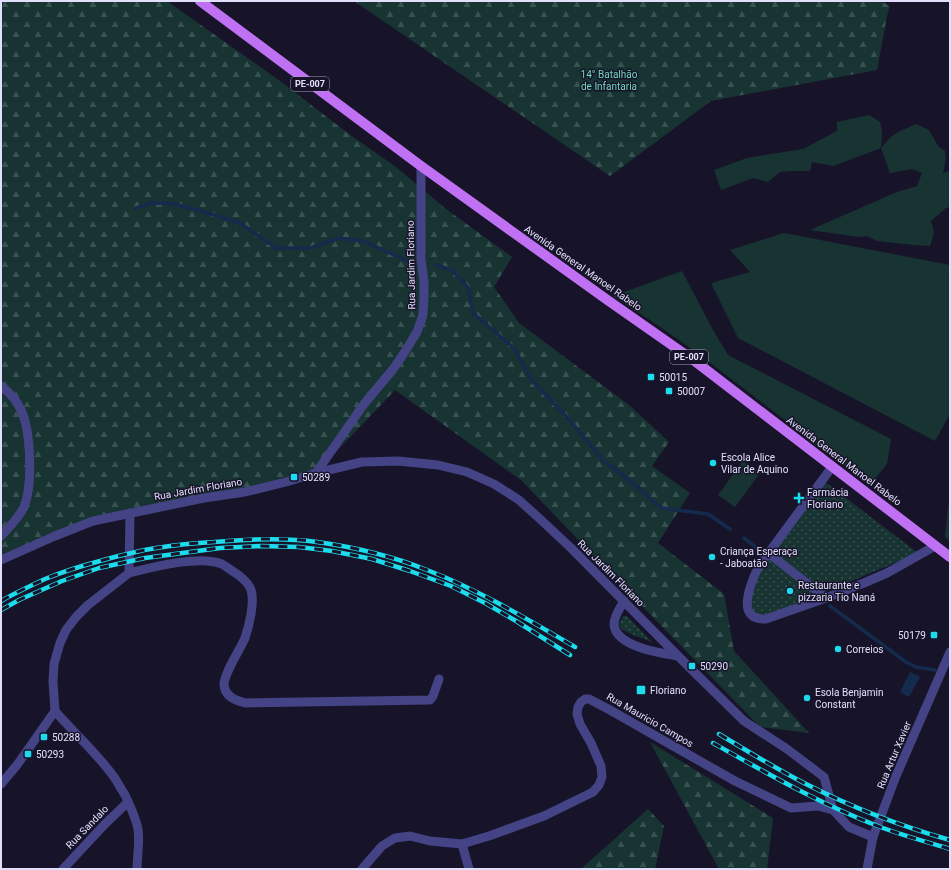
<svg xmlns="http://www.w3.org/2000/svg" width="951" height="870" font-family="Roboto,sans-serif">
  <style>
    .green { fill: #173432 }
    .forest { fill: url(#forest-firs) }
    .park { fill: url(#park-dots) }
    .water { fill: #142b4d }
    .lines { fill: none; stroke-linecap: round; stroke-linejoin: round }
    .stream { stroke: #142b4d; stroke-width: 3.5 }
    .street { stroke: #444385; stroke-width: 9 }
    .primary { stroke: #bf70f3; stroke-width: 10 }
    .rail-casing { stroke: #1cdbec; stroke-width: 4.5 }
    .rail { stroke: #17142a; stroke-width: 3; stroke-dasharray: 9; stroke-linecap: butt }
    .poi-dot { fill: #1cdbec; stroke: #17142a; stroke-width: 1.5 }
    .labels { text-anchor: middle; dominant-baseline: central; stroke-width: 3; stroke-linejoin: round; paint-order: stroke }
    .shield { fill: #17142a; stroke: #a5a2bd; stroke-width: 1 }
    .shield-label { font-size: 9px; font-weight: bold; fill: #e2dffc }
    .park-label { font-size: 10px; fill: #70d8bb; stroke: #17142a }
    .street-label { font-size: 10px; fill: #e2dffc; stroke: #17142a }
    .poi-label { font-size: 10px; fill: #e2dffc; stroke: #17142a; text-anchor: start }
  </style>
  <defs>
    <pattern id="forest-firs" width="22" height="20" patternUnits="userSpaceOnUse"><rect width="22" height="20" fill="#173432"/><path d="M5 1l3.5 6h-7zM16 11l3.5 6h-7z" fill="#385151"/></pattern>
    <pattern id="park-dots" width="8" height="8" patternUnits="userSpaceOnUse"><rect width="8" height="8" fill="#173432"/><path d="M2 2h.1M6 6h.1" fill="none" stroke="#385151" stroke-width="1.8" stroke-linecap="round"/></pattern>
  </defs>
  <rect width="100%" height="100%" fill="#17142a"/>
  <g class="green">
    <path d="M869 115 880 122 882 132 881 148 891 137 898 132 916 124 929 130 938 146 945 151 946 158 943 173 950 171V207L946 208 931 221 934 232 930 246 914 245 877 241 867 236 859 237 810 230 897 192 917 186 922 173 912 169 890 173 881 148 833 166 812 162 810 171H792L780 172 768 182 753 178 721 190 714 170 747 158 803 149 837 131V122Z"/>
    <path d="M784 233 950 265V414L935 441 738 338 711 283 750 272 730 250Z"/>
    <path d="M682 271 713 330 728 355 891 439 887 464 870 485 696 352 653 322 613 296Z"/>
    <path d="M743 461 760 473 735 507 718 495Z"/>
    <path d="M950 503V541L945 537 948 506Z"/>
  </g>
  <g class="forest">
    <path d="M1 1H167L280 81 349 134 396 167 446 209 512 257 494 287 519 323 629 405 669 442 652 466 690 493 658 543 724 594 734 651 809 733 760 727 611 574 521 480 395 390 316 473 68 530 1 563Z"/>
    <path d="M354 1H881L890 6 887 16 877 70 711 101 610 176Z"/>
    <path d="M650 742 773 818 767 869H719Z"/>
    <path d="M648 809 664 826 655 869H581Z"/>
  </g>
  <g class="park">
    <path d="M821 479 918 553 764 618H758L748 606 767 552Z"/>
    <path d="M623 616H627L652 642 633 635 621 629 619 624Z"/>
  </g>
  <path class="water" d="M910 672 920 677 909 697 900 692Z"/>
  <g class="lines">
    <g class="stream">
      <path d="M136 208 151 203H169L191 208 240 223 276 248H311L338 238 363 241 408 261"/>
      <path d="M435 265 452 270 468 288 474 314 514 348 533 382 567 417 603 460 639 488 661 508 708 514 730 529"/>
      <path d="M744 538 758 549"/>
      <path d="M830 606 906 662 916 667 935 670"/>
    </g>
    <g class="street">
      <path d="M1 386C9 392 17 401 21 410 31 431 33 485 24 507 19 518 9 527 1 536"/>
      <path d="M832 467 759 566C751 582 734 621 766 619L826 598 864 583 887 573 935 546"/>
      <path d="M316 473 364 404 394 368 406 350 417 332 423 315 424 298V282L421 259V166"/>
      <path d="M768 553 826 598"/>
      <path d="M1 560 55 536 93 521 204 498 245 492 286 482 316 473 362 462 398 461 438 465 467 472 494 484 519 500 540 519 571 548 690 668 744 721 787 749 824 777 833 810"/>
      <path d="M129 573C153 567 199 555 222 564 227 567 232 571 237 574 242 578 249 583 251 590 255 602 249 626 245 638 240 650 224 673 224 685 225 696 236 701 246 703L430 700 433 696 439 679"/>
      <path d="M624 601C620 608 614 616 614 624 615 647 661 653 678 656"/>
      <path d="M55 711C74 733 97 753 114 777 118 783 121 789 125 795 130 806 136 818 138 829 140 843 137 856 137 869"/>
      <path d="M1 784 17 765 55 711 53 682 54 664 60 643 66 630 76 617 88 605 129 573 130 513"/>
      <path d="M462 844 469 869"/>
      <path d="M63 869 105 824 128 802"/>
      <path d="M362 869 382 846 395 838 410 836 430 841 462 844 489 836 544 816 593 792 599 785 602 777 601 766 591 743 580 724 577 714 578 707 581 702 585 699H589L610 710 682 751 735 781 791 808 818 806 833 810 849 827 873 837"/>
      <path d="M867 869 873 837 896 776 950 652"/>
    </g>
    <path class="primary" d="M200 1 421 166 606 299 696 362 950 557"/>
    <defs>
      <g id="rail">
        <path d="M1 601C15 593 30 586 45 579 62 572 81 566 100 561 118 556 137 551 156 548 175 545 195 543 214 542 248 539 283 537 317 542 354 547 392 556 427 570 479 590 527 619 575 647"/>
        <path d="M1 610 19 600 62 581 99 568 145 558 220 548 261 546 299 547 332 551 372 559 410 571 451 586 485 603 516 621 570 655"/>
        <path d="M719 734C747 751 775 768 804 783 851 807 900 826 950 840"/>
        <path d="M713 743C768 774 824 806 883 828 905 836 927 842 950 849"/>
      </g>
    </defs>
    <use href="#rail" class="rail-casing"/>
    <use href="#rail" class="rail"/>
  </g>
  <g class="poi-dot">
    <rect x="647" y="373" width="8" height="8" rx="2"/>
    <rect x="665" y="387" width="8" height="8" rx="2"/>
    <circle cx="713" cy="463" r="4"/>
    <rect x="290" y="473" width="8" height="8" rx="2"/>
    <path d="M797 492h4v4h4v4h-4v4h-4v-4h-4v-4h4z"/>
    <circle cx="712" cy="557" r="4"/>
    <circle cx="790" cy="591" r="4"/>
    <rect x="930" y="631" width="8" height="8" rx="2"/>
    <circle cx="838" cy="649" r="4"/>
    <rect x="688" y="662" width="8" height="8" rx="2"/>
    <rect x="636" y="685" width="10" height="10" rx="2"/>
    <circle cx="807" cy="698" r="4"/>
    <rect x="40" y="733" width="8" height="8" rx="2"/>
    <rect x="24" y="750" width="8" height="8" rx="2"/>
  </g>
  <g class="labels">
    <g class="shield">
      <rect x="291" y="77" width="38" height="14" rx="3"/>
      <rect x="670" y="350" width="38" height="14" rx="3"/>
    </g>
    <g class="shield-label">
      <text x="310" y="84">PE-007</text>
      <text x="689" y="357">PE-007</text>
    </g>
    <g class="park-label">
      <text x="609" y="74">14° Batalhão<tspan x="609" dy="12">de Infantaria</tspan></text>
    </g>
    <g class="street-label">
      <text transform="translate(411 265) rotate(-91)">Rua Jardim Floriano</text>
      <text transform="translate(583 268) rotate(35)">Avenida General Manoel Rabelo</text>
      <text transform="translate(844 461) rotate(37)">Avenida General Manoel Rabelo</text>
      <text transform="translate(198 489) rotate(-10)">Rua Jardim Floriano</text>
      <text transform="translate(611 573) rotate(45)">Rua Jardim Floriano</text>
      <text transform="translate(650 720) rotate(30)">Rua Mauricio Campos</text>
      <text transform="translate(894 755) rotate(-67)">Rua Artur Xavier</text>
      <text transform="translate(87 827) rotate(-46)">Rua Sandalo</text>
    </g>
    <g class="poi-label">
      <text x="659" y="377">50015</text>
      <text x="677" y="391">50007</text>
      <text x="721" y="457">Escola Alice<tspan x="721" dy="12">Vilar de Aquino</tspan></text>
      <text x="302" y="477">50289</text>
      <text x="807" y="492">Farmácia<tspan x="807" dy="12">Floriano</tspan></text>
      <text x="720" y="551">Criança Esperaça<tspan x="720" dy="12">- Jaboatão</tspan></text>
      <text x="798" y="585">Restaurante e<tspan x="798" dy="12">pizzaria Tio Naná</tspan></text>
      <text x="926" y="635" text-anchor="end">50179</text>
      <text x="846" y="649">Correios</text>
      <text x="700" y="666">50290</text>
      <text x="650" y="690">Floriano</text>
      <text x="815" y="692">Esola Benjamin<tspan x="815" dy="12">Constant</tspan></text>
      <text x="52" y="737">50288</text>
      <text x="36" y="754">50293</text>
    </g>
  </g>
  <rect width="951" height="870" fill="none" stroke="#e2dffc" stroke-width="4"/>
</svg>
